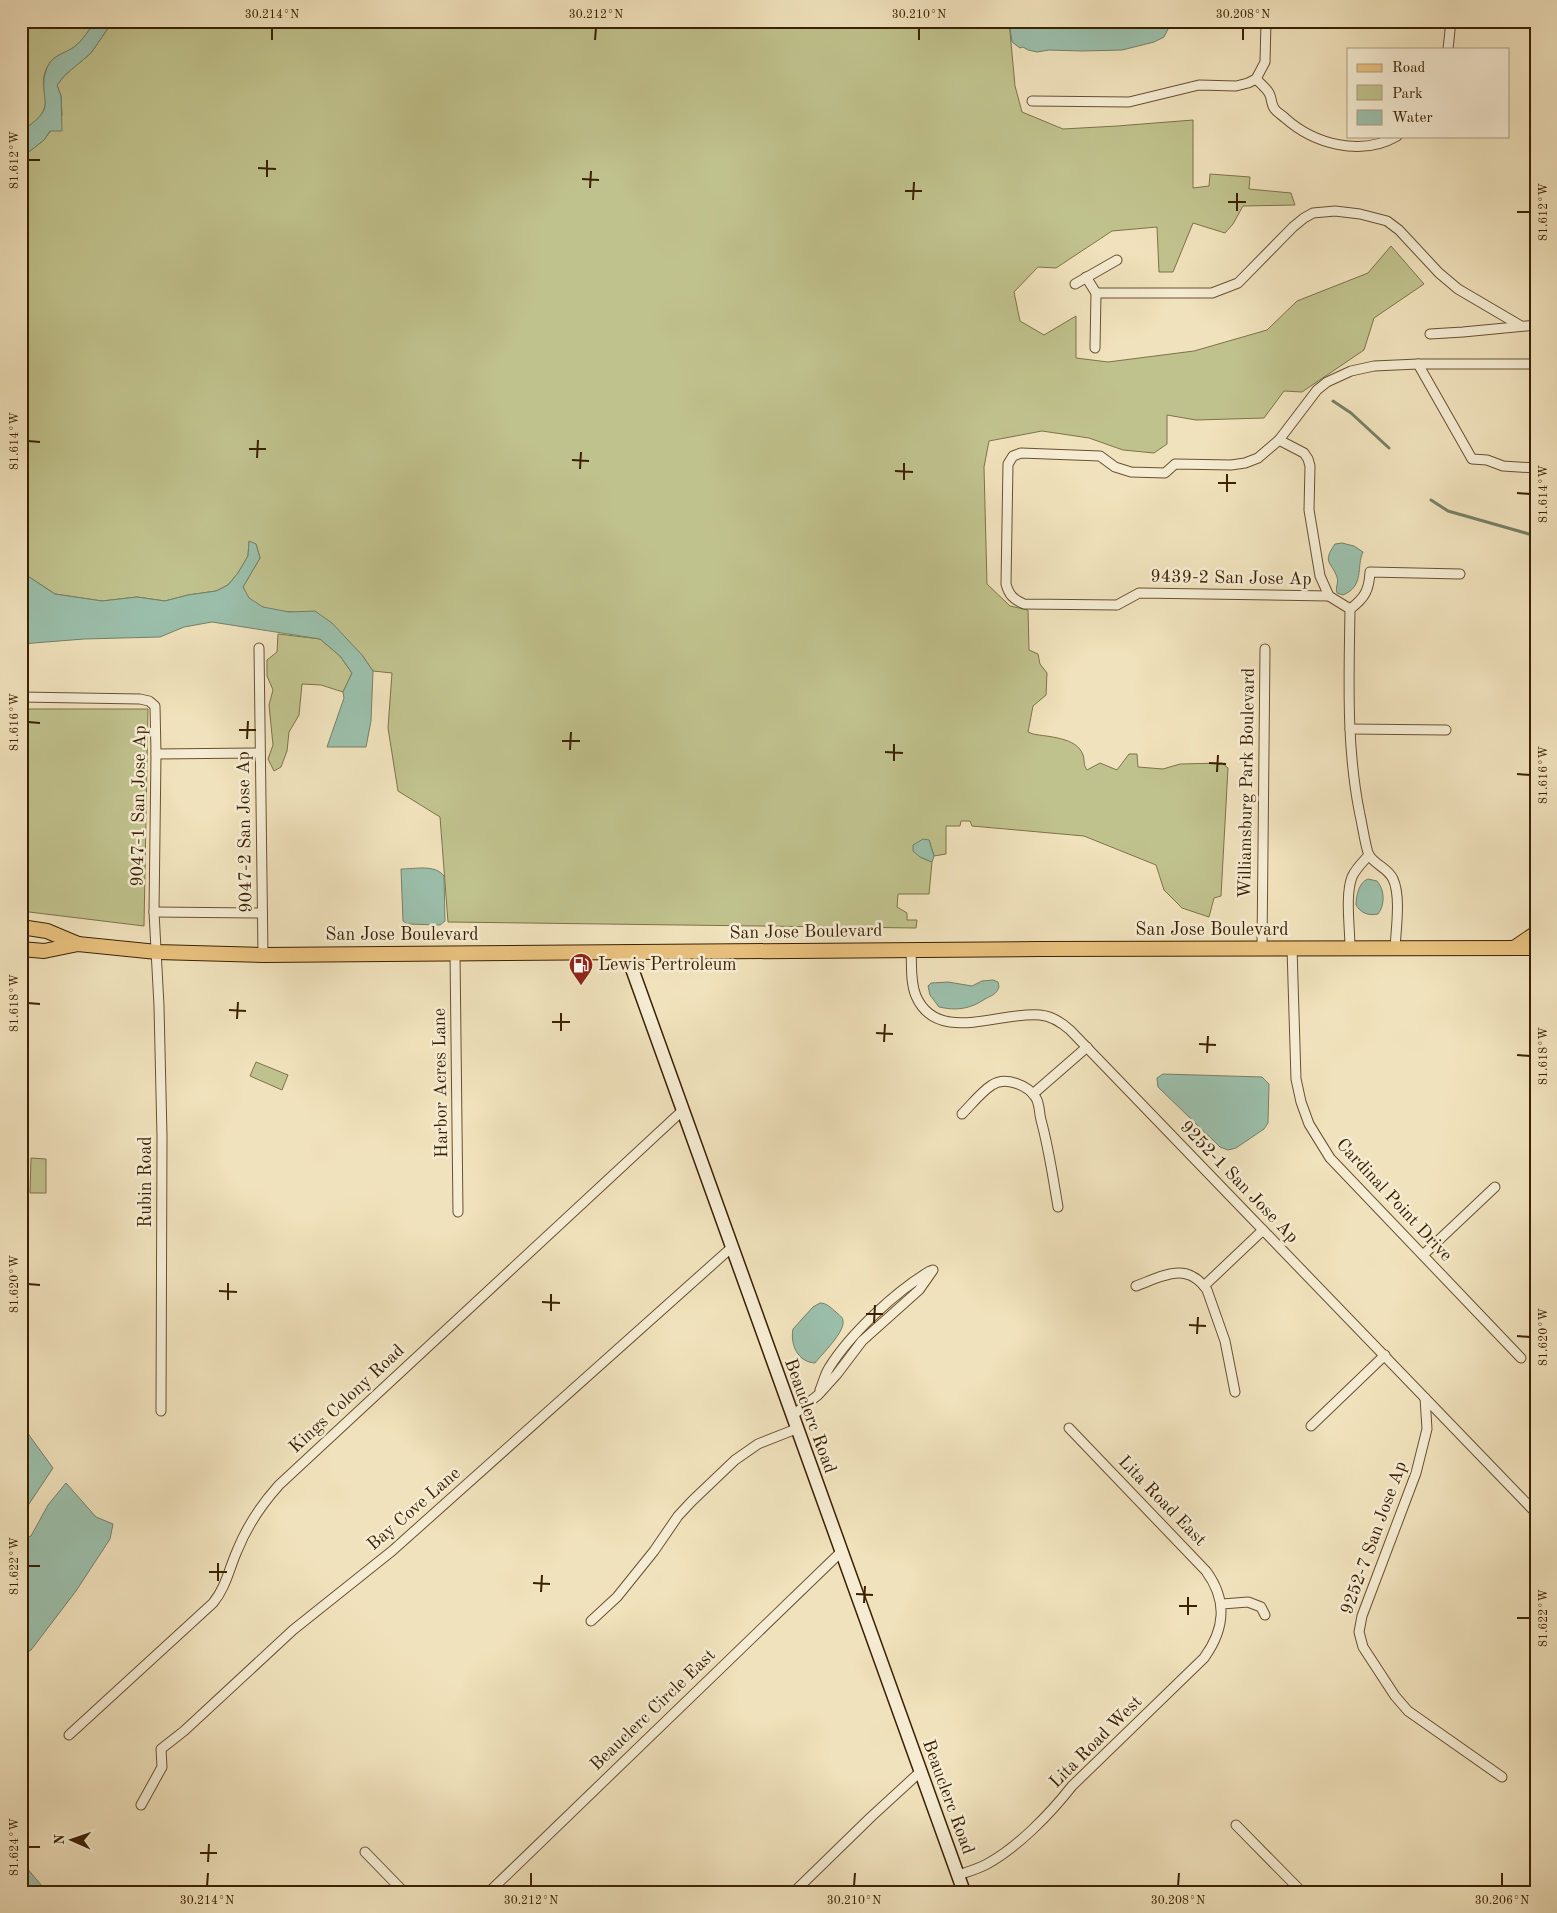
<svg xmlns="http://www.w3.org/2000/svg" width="1557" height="1913" font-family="'Old Standard TT',serif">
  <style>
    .green { fill: #c0c28d; stroke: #7e7248 }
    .water { fill: #9bbfab; stroke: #758067 }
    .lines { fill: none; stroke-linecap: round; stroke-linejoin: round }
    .stream { stroke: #758067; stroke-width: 3 }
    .street-casing { stroke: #685130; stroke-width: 11 }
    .secondary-casing { stroke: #3b2102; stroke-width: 15 }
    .primary-casing { stroke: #3b2102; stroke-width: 16 }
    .street { stroke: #f5ecd3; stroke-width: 9 }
    .secondary { stroke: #f5ecd3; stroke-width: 12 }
    .primary { stroke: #e8c17e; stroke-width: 14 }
    .ticks { fill: none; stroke: #3b2102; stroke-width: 2 }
    .labels { text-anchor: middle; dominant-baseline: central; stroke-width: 5; stroke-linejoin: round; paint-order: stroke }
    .street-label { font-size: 18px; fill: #3b2102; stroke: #f5ecd3 }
    .poi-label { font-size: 18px; fill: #3b2102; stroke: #f5ecd3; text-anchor: start }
    .neatline { fill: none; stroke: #3b2102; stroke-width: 2 }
    .ticks-label { font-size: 12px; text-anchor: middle; fill: #3b2102 }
  </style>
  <rect width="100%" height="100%" fill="#f0e2bc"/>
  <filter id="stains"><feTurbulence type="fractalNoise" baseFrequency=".004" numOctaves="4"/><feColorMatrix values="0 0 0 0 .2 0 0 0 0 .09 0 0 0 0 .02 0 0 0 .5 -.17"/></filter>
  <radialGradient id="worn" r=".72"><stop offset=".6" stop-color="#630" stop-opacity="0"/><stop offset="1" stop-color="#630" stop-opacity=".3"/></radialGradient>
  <g class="green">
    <path d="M21 21H97C88 29 84 40 74 47 65 54 55 54 49 64 31 93 66 104 21 131Z"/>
    <path d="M113 21H1009L1015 86 1022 112 1063 129 1117 126 1193 120V188L1209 186 1210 174 1250 177 1249 189 1291 193 1295 205 1243 206 1233 224 1225 233 1193 223 1173 272H1159L1157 227 1112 231 1056 268 1038 267 1014 292 1020 321 1044 335 1076 316V358L1108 362 1194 351 1267 330 1297 301 1368 273 1391 246 1424 284 1374 318 1364 350 1302 392 1284 391 1264 418 1196 420 1167 415V444L1154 453 1123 450 1089 438 1042 431 989 441 984 467 987 584 1010 606 1028 610 1029 650 1038 654 1040 664 1047 673 1046 695 1033 706 1028 732 1033 734C1048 737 1077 737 1083 755 1085 761 1083 765 1087 770L1100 763 1117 770 1129 754H1137L1138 767 1163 769 1180 764 1222 763 1228 768 1221 896 1214 898 1209 917 1182 908 1164 890 1156 865 1084 836 972 826 970 821H961L960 826H946V854L934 856 929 840 920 857 932 862 929 894H898L897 907 907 913V920H917L916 928 448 922 440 817 398 791 388 728 392 673 373 671 362 655 315 612C295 612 264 614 249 598 246 595 245 590 243 587L260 558 256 544 249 542 248 556 238 573 228 585 216 591 188 595 165 601 137 597 102 601 55 594 23 573 21 569V360L26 350 27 305 21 289V158L44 140 62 115 61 96 57 85 65 75 91 53Z"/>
    <path d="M278 634 320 639 340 656 352 673 343 692 321 685 302 684 299 715 289 732 287 751 281 767 274 771 268 759 273 745 269 705 273 690 267 676V660L277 652Z"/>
    <path d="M21 709H148L144 926 21 911Z"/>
    <path d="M256 1062 288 1075 282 1090 250 1076Z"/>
    <path d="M31 1158 46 1159V1193H30Z"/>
  </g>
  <g class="water">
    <path d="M97 21H113L91 53 65 75 57 85 61 96 62 131H50L44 140 21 158V131C63 105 35 100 47 68 52 55 64 54 74 47 84 40 88 29 97 21Z"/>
    <path d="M1009 21H1172L1164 37 1154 42 1122 50 1082 51 1049 50 1037 52 1028 50 1023 47 1020 48 1012 42Z"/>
    <path d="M21 289C30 312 32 338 21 360Z"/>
    <path d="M249 541 256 544 260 558 243 587 249 598 263 607 289 612 315 611 332 623 362 655 373 671 371 721 366 747H327L344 698 343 692 352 673 340 656 320 639 212 622 184 627 160 637 84 639 21 644V569L23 573 55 594 102 601 137 597 165 601 188 595 216 591 228 585 238 573 248 556Z"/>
    <path d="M1342 543 1354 546 1363 552C1356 566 1365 586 1343 595L1337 593C1335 587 1339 583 1337 577 1331 561 1322 563 1335 544Z"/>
    <path d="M923 839 929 840 934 856 932 862 920 857 913 851V845Z"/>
    <path d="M401 869C415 869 435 864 444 876L445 921 440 925 407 924 403 921Z"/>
    <path d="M1368 879 1377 881C1385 890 1385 905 1378 914 1368 916 1361 913 1356 905 1356 896 1359 882 1368 879Z"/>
    <path d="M993 980 998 982 999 987C996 995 992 995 985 999 970 1009 957 1011 939 1007L930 995 928 986 931 983 948 982 972 986 982 981Z"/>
    <path d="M1163 1074 1262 1077 1269 1084 1268 1123 1264 1129 1236 1148 1228 1150 1220 1147 1158 1087 1157 1078Z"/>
    <path d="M820 1303C827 1303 831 1308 836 1312 839 1315 843 1317 843 1321 845 1332 822 1354 815 1363 798 1362 790 1345 793 1329L813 1307Z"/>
    <path d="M21 1424 53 1468 21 1516Z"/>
    <path d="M66 1483 96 1517 113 1524 110 1539 76 1591 31 1650 21 1656V1531L28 1537 31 1536 48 1505Z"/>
    <path d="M21 1861 47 1892H21Z"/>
  </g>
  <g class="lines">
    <g class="stream">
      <path d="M1333 401 1351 413 1389 448"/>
      <path d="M1431 500 1448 511 1536 536"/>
    </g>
    <defs>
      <g id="street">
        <path d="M1448 49 1451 21"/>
        <path d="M1256 79C1260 83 1266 88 1269 93 1272 98 1271 104 1274 108 1276 112 1282 115 1285 118 1314 144 1361 157 1397 136"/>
        <path d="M1032 101 1129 102 1199 85 1236 86 1248 83 1256 79 1265 62 1266 21"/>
        <path d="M1086 277 1096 293 1095 348"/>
        <path d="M1075 284 1117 260"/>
        <path d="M1096 293H1212L1238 283 1293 227 1304 218 1313 213 1335 211 1360 214 1387 221 1399 230 1439 273 1458 289 1521 326"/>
        <path d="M1430 334 1463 332 1536 325"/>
        <path d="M1418 364 1472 459 1487 460 1503 466 1536 468"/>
        <path d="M1279 440 1304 453 1308 459 1310 466 1309 510 1320 576 1329 596 1350 609C1349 678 1346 747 1360 815 1362 823 1366 850 1369 855 1375 865 1388 868 1393 879 1401 896 1396 929 1395 948"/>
        <path d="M1329 596 1139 593 1117 605 1024 604C1013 599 1009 595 1006 584L1008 464 1013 456 1021 453 1100 456 1115 467 1131 472 1165 473 1175 464 1231 465 1245 463 1258 458 1279 440 1317 390 1327 382 1351 371 1374 366 1418 364H1536"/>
        <path d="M1350 609C1365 598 1369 590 1370 572L1460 574"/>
        <path d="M259 648 263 955"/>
        <path d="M21 697 140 699 149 701 155 706 156 754 154 912 159 1006 162 1136 161 1411"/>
        <path d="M1350 729 1446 730"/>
        <path d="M156 754 260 753"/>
        <path d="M154 912 262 913"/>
        <path d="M1262 948 1265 649"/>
        <path d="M1292 948 1296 1079 1301 1102 1309 1124 1330 1158 1521 1358"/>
        <path d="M1350 948C1350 928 1345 895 1352 877 1356 868 1363 862 1369 855"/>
        <path d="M911 950C912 964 910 982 916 996 937 1045 1000 1011 1040 1015 1052 1016 1061 1022 1070 1030L1536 1513"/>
        <path d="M455 953 458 1212"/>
        <path d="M1033 1094 1087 1047"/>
        <path d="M962 1114C971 1105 981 1092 992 1085 1005 1076 1028 1085 1036 1098 1040 1105 1039 1113 1041 1120 1049 1149 1053 1178 1058 1207"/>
        <path d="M1423 1255 1495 1187"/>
        <path d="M1136 1286C1163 1276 1187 1261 1207 1290L1225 1341 1235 1392"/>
        <path d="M1204 1286 1263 1230"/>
        <path d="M820 1390C823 1383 825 1374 829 1368 850 1334 896 1291 930 1271"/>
        <path d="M1425 1398 1427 1429 1416 1473 1362 1616 1359 1632 1363 1647 1395 1696 1408 1711 1502 1777"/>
        <path d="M792 1416 818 1395 837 1374 862 1341 919 1290 933 1270"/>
        <path d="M1311 1426 1385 1355"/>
        <path d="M1222 1604 1248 1602 1261 1607 1265 1615"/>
        <path d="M591 1621 617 1597 654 1551 678 1516 692 1501 735 1460 758 1444 796 1429"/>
        <path d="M69 1735 213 1603C226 1587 229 1569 237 1551 247 1526 261 1505 279 1485L682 1111"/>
        <path d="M141 1805 162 1767 161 1749 184 1731 293 1630 392 1551 731 1248"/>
        <path d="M1236 1825 1302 1892"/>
        <path d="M365 1852 404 1892"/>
        <path d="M958 1875C967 1872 978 1869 987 1864 1018 1847 1050 1814 1072 1786L1204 1658C1225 1629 1228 1601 1206 1571L1069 1428"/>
        <path d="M489 1892 841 1552"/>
        <path d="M794 1892 871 1817 920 1772"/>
      </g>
      <path id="secondary" d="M626 952 964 1892"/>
      <g id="primary">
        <path d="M21 927 47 931 78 944"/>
        <path d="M1514 948 1536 933"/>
        <path d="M21 949 44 951 78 944 157 952 263 955 1038 949 1536 948"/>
      </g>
    </defs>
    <use href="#street" class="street-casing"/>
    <use href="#secondary" class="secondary-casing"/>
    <use href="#primary" class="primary-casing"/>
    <use href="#street" class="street"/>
    <use href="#secondary" class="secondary"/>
    <use href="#primary" class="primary"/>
  </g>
  <path class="ticks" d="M272 40V28M595 40 596 28M919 40V28M1243 40V28M28 160H40M258 168 276 169M267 177V160M582 179 599 180M590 188 591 171M905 191H922M913 200 914 182M1228 202H1246M1237 211V193M1517 212H1530M28 441 40 442M249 449H266M257 458 258 440M572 460 589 461M580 469 581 452M895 471 913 472M904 480V463M1218 483H1236M1227 492V474M1517 493 1530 494M28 722 40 723M239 730H256M247 739 248 721M562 741H580M570 750 571 732M885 752 903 753M894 761V744M1209 763 1226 764M1217 772 1218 755M1517 774 1530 775M28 1003 40 1004M229 1010 246 1011M237 1019 238 1002M552 1022H570M561 1031V1013M876 1033 893 1034M884 1042 885 1024M1199 1044 1216 1045M1207 1053 1208 1036M1517 1055 1530 1056M28 1284 40 1285M219 1291 237 1292M228 1300V1283M542 1302 560 1303M551 1311V1294M866 1314H883M874 1323 875 1305M1189 1325 1206 1326M1197 1334 1198 1317M1517 1336 1530 1337M28 1566H40M209 1572H227M218 1581V1563M533 1583 550 1584M541 1592 542 1575M856 1594 873 1595M864 1603 865 1586M1179 1606H1197M1188 1615V1597M1517 1618H1530M28 1847H40M200 1853H217M208 1862 209 1844M207 1886 208 1873M531 1886V1873M854 1886 855 1873M1178 1886 1179 1873M1502 1886V1873"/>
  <defs>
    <symbol id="fuel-pin" viewBox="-11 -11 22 30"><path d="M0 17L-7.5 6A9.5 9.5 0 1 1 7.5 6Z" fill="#8f2418" stroke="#f5ecd3"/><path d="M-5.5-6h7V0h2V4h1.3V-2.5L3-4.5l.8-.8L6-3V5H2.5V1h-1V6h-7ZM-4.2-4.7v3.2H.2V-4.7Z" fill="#fff"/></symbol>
  </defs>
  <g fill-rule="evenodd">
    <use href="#fuel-pin" x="567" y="951" width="28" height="38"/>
  </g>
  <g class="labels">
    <g class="street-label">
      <text transform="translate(1231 578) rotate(1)">9439-2 San Jose Ap</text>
      <text transform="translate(1247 783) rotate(-89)">Williamsburg Park Boulevard</text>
      <text transform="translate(139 806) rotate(-89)">9047-1 San Jose Ap</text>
      <text transform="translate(245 832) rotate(-91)">9047-2 San Jose Ap</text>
      <text x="1212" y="930">San Jose Boulevard</text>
      <text transform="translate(806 932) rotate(-1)">San Jose Boulevard</text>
      <text x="402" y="935">San Jose Boulevard</text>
      <text transform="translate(441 1083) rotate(-91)">Harbor Acres Lane</text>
      <text transform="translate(146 1182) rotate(-90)">Rubin Road</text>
      <text transform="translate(1239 1182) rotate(46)">9252-1 San Jose Ap</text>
      <text transform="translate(1394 1200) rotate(47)">Cardinal Point Drive</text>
      <text transform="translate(347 1399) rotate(-43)">Kings Colony Road</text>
      <text transform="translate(810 1416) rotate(70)">Beauclerc Road</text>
      <text transform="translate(1162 1501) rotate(46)">Lita Road East</text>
      <text transform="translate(414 1509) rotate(-41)">Bay Cove Lane</text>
      <text transform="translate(1374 1538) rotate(-70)">9252-7 San Jose Ap</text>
      <text transform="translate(653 1710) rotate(-44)">Beauclerc Circle East</text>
      <text transform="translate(1096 1742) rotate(-45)">Lita Road West</text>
      <text transform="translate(948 1797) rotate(70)">Beauclerc Road</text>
    </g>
    <g class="poi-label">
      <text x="598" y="965">Lewis Pertroleum</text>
    </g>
  </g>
  <rect width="1557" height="1913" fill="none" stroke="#f0e2bc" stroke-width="55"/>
  <rect x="1347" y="48" width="162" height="90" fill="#f5ecd3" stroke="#ab9b7f"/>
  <rect x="1357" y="64" width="25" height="8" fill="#e8c17e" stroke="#ab9b7f"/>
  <text x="1392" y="72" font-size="15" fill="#3b2102">Road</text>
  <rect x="1357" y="85" width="25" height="15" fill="#c0c28d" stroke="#ab9b7f"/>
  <text x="1392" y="98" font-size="15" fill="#3b2102">Park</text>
  <rect x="1357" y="110" width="25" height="15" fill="#9bbfab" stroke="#ab9b7f"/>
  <text x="1392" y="122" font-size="15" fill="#3b2102">Water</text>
  <g transform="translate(72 1840) rotate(272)" stroke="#f5ecd3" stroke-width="4" paint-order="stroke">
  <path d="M0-4L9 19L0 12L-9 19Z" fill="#3b2102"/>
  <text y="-8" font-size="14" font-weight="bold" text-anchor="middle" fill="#3b2102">N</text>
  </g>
  <rect x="28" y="28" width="1502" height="1858" class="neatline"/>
  <g class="ticks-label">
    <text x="272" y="18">30.214°N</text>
    <text x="596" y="18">30.212°N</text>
    <text x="919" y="18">30.210°N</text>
    <text x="1243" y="18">30.208°N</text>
    <text transform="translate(14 160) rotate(-90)" y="4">81.612°W</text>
    <text transform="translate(1543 212) rotate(-90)" y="4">81.612°W</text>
    <text transform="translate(14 441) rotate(-90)" y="4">81.614°W</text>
    <text transform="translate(1543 494) rotate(-90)" y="4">81.614°W</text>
    <text transform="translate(14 722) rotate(-90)" y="4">81.616°W</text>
    <text transform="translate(1543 775) rotate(-90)" y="4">81.616°W</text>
    <text transform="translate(14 1003) rotate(-90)" y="4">81.618°W</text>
    <text transform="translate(1543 1056) rotate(-90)" y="4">81.618°W</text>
    <text transform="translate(14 1284) rotate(-90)" y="4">81.620°W</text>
    <text transform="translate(1543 1337) rotate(-90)" y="4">81.620°W</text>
    <text transform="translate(14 1566) rotate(-90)" y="4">81.622°W</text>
    <text transform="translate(1543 1618) rotate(-90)" y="4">81.622°W</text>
    <text transform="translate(14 1847) rotate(-90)" y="4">81.624°W</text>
    <text x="207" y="1904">30.214°N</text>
    <text x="531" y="1904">30.212°N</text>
    <text x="854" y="1904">30.210°N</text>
    <text x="1178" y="1904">30.208°N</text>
    <text x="1502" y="1904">30.206°N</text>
  </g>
  <rect width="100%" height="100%" filter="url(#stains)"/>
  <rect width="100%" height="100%" fill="url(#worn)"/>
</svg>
